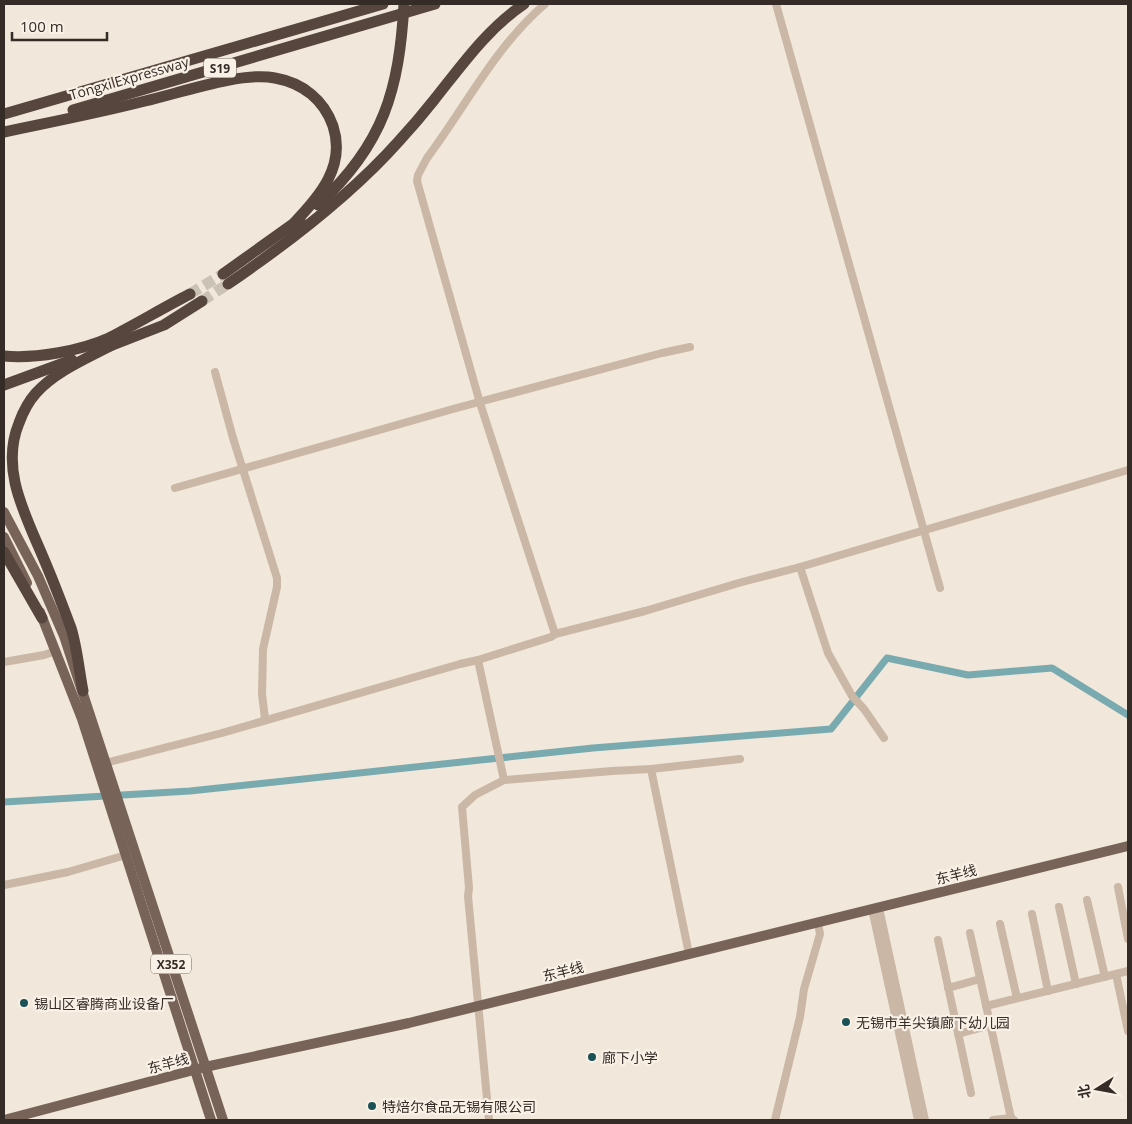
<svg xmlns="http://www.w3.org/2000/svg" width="1132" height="1124" font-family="'Open Sans','Noto Sans SC',sans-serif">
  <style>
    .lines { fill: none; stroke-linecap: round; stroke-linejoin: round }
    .canal { stroke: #78aaaf; stroke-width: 7 }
    .highway-tunnel { stroke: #cbc2b6; stroke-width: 11; stroke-dasharray: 11 5.5; stroke-linecap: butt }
    .minor { stroke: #cab7a6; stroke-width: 8 }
    .major { stroke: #786358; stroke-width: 10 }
    .highway { stroke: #56463e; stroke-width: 11 }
    .poi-dot { fill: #1c5157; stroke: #f9f1e6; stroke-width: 2 }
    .labels { text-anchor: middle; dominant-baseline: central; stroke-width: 4.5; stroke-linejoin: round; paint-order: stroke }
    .shield { fill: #f9f1e6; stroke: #706760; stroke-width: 1 }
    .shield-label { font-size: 12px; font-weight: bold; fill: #352c27 }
    .street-label { font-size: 14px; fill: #352c27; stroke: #f9f1e6 }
    .poi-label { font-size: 14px; fill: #352c27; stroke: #f9f1e6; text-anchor: start }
  </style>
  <rect width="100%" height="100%" fill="#f1e7da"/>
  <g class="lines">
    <path class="canal" d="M4 802 190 791 593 748 831 729 887 658 968 675 1052 668 1128 715"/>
    <g class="highway-tunnel">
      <path d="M190 294 223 274"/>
      <path d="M202 301 228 284"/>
    </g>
    <g class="minor">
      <path d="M545 4C495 47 466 106 427 158L418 175 417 181 480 403 555 634"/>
      <path d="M776 4 940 588"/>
      <path d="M215 372 233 438 277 578V587L263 649 262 694 265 719"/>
      <path d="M175 488 453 409 662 353 690 347"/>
      <path d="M800 567 828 653 852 696 864 709 884 738"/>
      <path d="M478 660 504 780"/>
      <path d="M4 662 44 655 56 651"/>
      <path d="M105 763 222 733 460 664 478 660 551 637 555 634 645 611 742 582 800 567 1128 470"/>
      <path d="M651 769 689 954"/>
      <path d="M4 885 68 872 126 855"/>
      <path d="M1118 887 1128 939"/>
      <path d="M1087 900 1105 977"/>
      <path d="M1059 907 1076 984"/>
      <path d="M879 908 925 1120"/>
      <path d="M872 909 918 1120"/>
      <path d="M1032 914 1048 991"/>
      <path d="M1000 924 1017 998"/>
      <path d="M970 933 1011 1118"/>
      <path d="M938 940 971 1093"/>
      <path d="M1116 974 1128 1031"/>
      <path d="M948 988 980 979"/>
      <path d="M986 1006 1128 971"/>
      <path d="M958 1034 991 1025"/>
      <path d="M489 1120 468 896 469 888 462 807 475 795 504 780 612 771 651 769 740 759"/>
      <path d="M775 1120 800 1017 804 989 820 934 818 923"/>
      <path d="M993 1120 1011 1118 1014 1120"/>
    </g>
    <g class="major">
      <path d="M4 512 38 576 64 636 223 1120"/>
      <path d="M4 537 27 583"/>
      <path d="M40 612 82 719 211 1120"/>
      <path d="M4 1120 205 1067 409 1023 1128 846"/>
    </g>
    <g class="highway">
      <path d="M73 110 435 4"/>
      <path d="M4 114 383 4"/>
      <path d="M4 132C51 122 98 113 145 101 180 93 242 71 275 78 303 83 324 100 333 126 346 166 320 196 294 223"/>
      <path d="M318 205C384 144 399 90 404 4"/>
      <path d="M223 274 300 219"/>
      <path d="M228 284C288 243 351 195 399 141 411 128 423 114 434 100 462 65 487 29 524 4"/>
      <path d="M105 348 164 325 202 301"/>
      <path d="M4 356C35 359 80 351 109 338 136 324 163 308 190 294"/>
      <path d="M4 385 72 360"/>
      <path d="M4 552 42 618"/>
      <path d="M83 691C79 670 77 647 71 628 62 604 53 580 43 557 25 514 0 469 19 423 23 412 28 402 36 393 56 371 86 359 112 345"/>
    </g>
  </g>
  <g class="poi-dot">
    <circle cx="24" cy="1003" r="5"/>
    <circle cx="846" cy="1022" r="5"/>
    <circle cx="592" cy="1057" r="5"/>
    <circle cx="372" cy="1106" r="5"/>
  </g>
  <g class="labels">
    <g class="shield">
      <rect x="204" y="58.5" width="32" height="19" rx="4"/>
      <rect x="151" y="954.5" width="40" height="19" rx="4"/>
    </g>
    <g class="shield-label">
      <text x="220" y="68">S19</text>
      <text x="171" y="964">X352</text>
    </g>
    <g class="street-label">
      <text transform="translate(129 78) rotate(-16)">Tongxi Expressway</text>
      <text transform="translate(956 874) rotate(-14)">东羊线</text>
      <text transform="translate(563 971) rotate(-14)">东羊线</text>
      <text transform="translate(168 1063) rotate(-15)">东羊线</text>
    </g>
    <g class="poi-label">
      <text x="34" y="1003">锡山区睿腾商业设备厂</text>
      <text x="856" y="1022">无锡市羊尖镇廊下幼儿园</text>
      <text x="602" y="1057">廊下小学</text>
      <text x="382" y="1106">特焙尔食品无锡有限公司</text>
    </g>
  </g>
  <rect width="1132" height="1124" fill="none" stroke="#352c27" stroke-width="10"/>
  <g transform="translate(1097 1089) rotate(259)" stroke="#f9f1e6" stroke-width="4" paint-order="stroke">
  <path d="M0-4L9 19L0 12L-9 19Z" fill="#352c27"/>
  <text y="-8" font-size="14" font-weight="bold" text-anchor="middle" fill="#352c27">北</text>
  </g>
  <path d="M12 32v8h95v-8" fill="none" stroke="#352c27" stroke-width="2.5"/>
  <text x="20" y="32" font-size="15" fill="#352c27" stroke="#f9f1e6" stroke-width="4" paint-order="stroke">100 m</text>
</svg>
